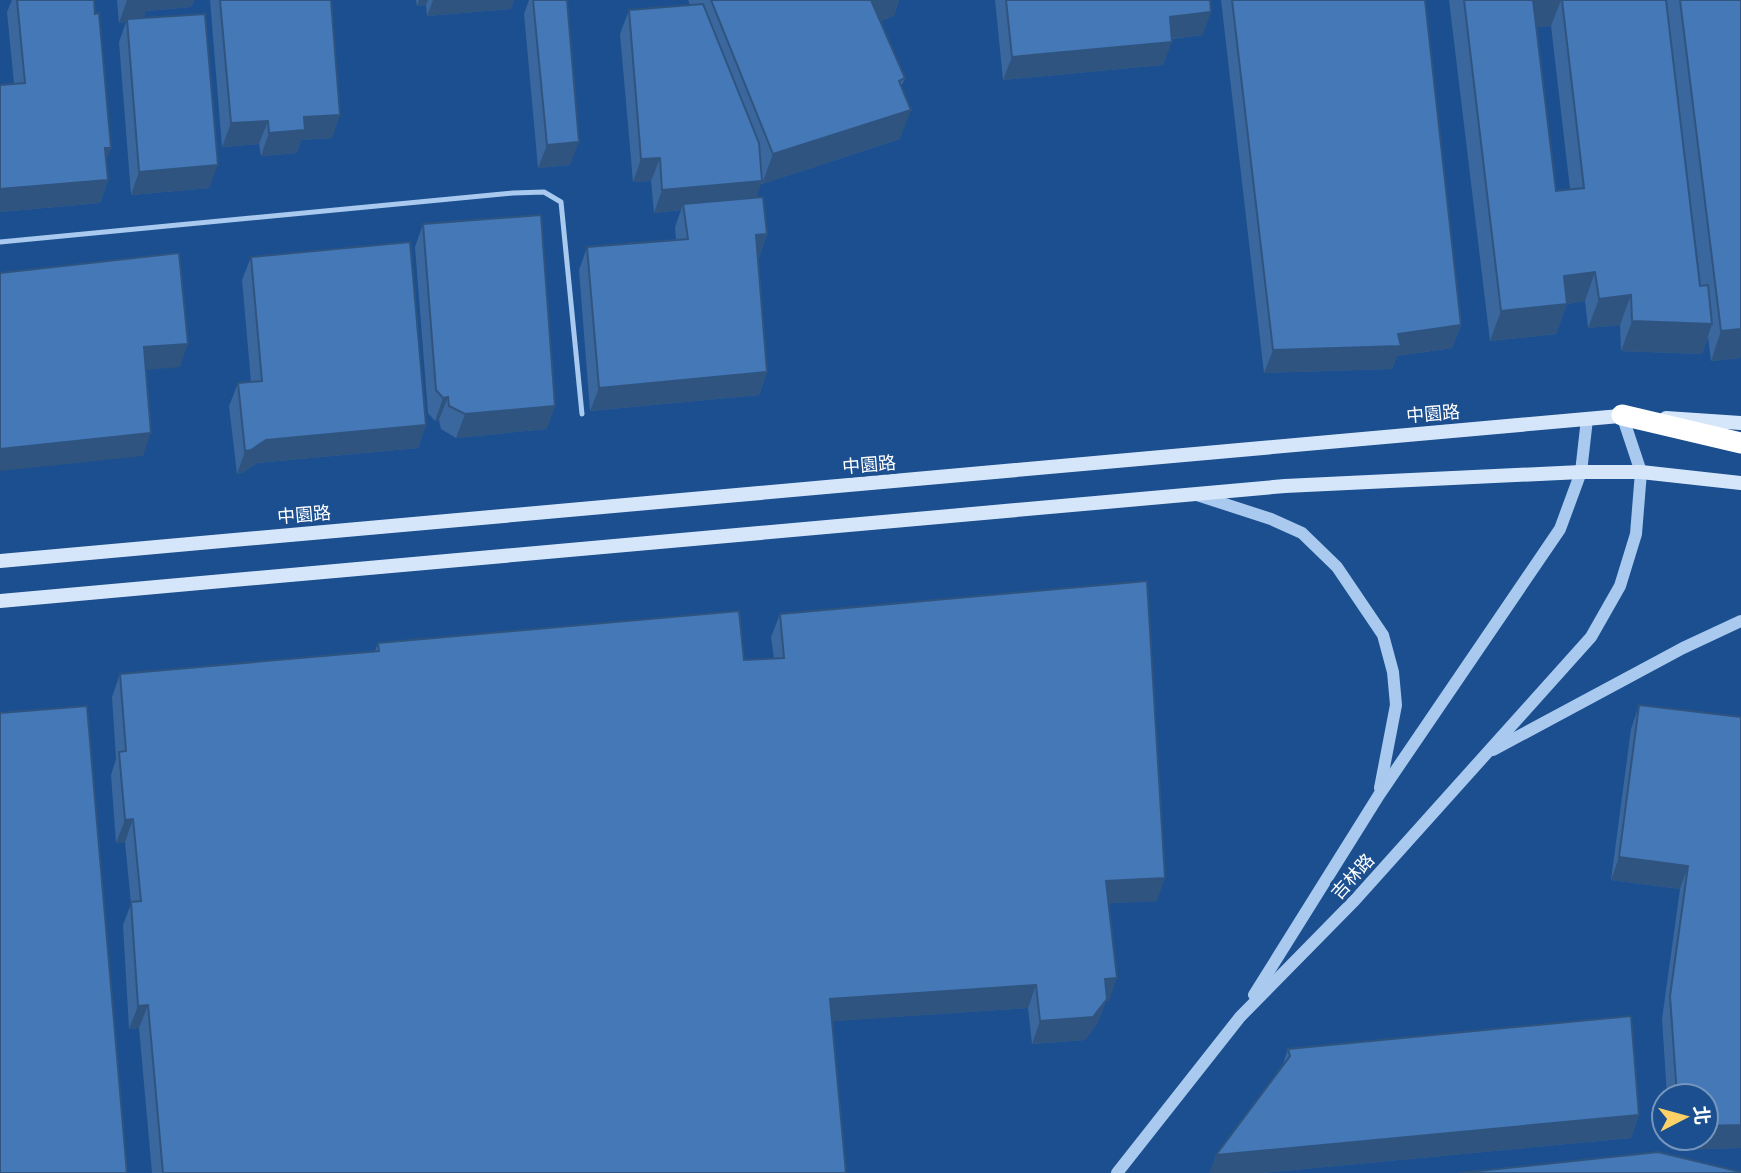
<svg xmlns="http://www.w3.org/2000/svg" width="1741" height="1173" font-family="Ubuntu,'Noto Sans TC',sans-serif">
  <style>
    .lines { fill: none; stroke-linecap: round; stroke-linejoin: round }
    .service { stroke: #a9c9ee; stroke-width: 5 }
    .tertiary { stroke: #a9c9ee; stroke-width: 12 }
    .secondary { stroke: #d6e6fa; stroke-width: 14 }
    .motorway { stroke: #fff; stroke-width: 21 }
    .wall { fill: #3a679d; fill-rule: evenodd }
    .shaded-wall { fill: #305480 }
    .building { fill: #4478b7; stroke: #305480; stroke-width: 2 }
    .labels { text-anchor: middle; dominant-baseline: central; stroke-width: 7; stroke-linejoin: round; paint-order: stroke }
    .street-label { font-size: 18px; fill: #fff; stroke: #1b4f8f }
  </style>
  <rect width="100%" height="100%" fill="#1b4f8f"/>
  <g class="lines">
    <path class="service" d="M0 242 513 193 544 192 561 202 582 414"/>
    <g class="tertiary">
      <path d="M1197 495 1271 519 1302 533 1337 567 1383 635 1393 672 1396 705 1380 788"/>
      <path d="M1493 750 1683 648 1741 621"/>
      <path d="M1254 995 1379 795 1560 529 1581 472 1587 419"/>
      <path d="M1117 1173 1240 1017 1355 900 1591 637 1620 586 1636 534 1641 472 1622 415"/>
    </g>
    <g class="secondary">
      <path d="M1666 418 1741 423"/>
      <path d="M0 561 1631 415"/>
      <path d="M0 601 1285 486 1581 472H1641L1741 483"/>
    </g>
    <path class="motorway" d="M1622 415 1741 443"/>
  </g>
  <g class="wall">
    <path d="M12 0H94L111 148 106 160 108 180 100 203 0 212V85L14 84 7 12Z"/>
    <path d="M117 0H194L191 7 146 11 143 18 209 188 131 195 119 42 126 22 119 23Z"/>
    <path d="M210 0H331L332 138 301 140 297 153 261 156 259 144 222 147Z"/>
    <path d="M416 0H514L511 9 427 16 426 5 417 6Z"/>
    <path d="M529 0H567L570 165 538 168 524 14Z"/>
    <path d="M688 0H899L894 16 880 21 905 78 901 87 900 139 762 184 761 183 756 198 767 234 759 258H757L767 372 759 395 590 411 579 270 587 247 676 240 675 227 681 210 654 213 651 181 633 182 620 34 629 10 690 5Z"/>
    <path d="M995 0H1210L1203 35 1172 39 1163 65 1003 80Z"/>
    <path d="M1221 0H1425L1461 325 1452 348 1397 356 1392 369 1264 373Z"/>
    <path d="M1449 0H1741V358L1711 361 1708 337 1702 354 1621 351 1620 325 1588 328 1585 301 1567 304 1556 334 1490 341ZM1667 10 1701 286H1700ZM1551 26 1570 189 1556 191 1537 27Z"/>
    <path d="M423 224 547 429 456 438 441 429 439 420 435 421 428 413 415 247Z"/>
    <path d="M251 257 426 425 418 448 257 463 242 473 237 474 229 406 238 383 251 382 242 280Z"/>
    <path d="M780 614 1157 901 1109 903V1001H1106L1098 1022 1085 1040 1032 1044 1028 1008 832 1021 846 1173H152L139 1028 129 1029 123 925 131 904 125 842 116 843 111 775 116 759 112 697 120 674 375 651 378 643 744 660 774 659 771 637Z"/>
    <path d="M1639 705 1741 717V1148L1671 1150 1670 1138H1706V1096H1667L1662 1019 1680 889 1611 880 1631 729Z"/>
    <path d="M1288 1049 1639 1115 1631 1138 1261 1173H1209L1283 1064Z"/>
  </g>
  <g class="shaded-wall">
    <path d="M127 0H194L191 7 146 11 142 22 127 19 126 22 119 23Z"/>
    <path d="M419 0H428L426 5 417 6Z"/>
    <path d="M433 0H514L511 9 427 16Z"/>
    <path d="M871 0H899L894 16 860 30Z"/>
    <path d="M1533 0H1561L1551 26 1522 29Z"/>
    <path d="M1211 12 1203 35 1161 40 1170 17Z"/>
    <path d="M1172 42 1163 65 1003 80 1012 57Z"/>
    <path d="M911 110 900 139 762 184 773 154Z"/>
    <path d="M340 115 332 138 301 140 297 153 261 156 269 133 304 117Z"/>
    <path d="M268 121 259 144 222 147 231 123Z"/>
    <path d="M579 142 570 165 538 168 547 145Z"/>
    <path d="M105 148H111L103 171Z"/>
    <path d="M660 158 651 181 633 182 641 159Z"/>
    <path d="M218 165 209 188 131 195 139 172Z"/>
    <path d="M108 180 100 203 0 212V189Z"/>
    <path d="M762 181 754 204H683L681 210 654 213 662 190Z"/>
    <path d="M767 234 759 258H747L756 235Z"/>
    <path d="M1595 272 1585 301 1567 304 1556 334 1490 341 1501 311 1564 276Z"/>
    <path d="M1631 295 1620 325 1588 328 1599 299Z"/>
    <path d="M1632 321 1712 324 1702 354 1621 351Z"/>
    <path d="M1461 325 1452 348 1397 356 1392 369 1264 373 1273 350Z"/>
    <path d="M1741 329V358L1711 361 1721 331Z"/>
    <path d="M188 344 180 367 135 371 144 347Z"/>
    <path d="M767 372 759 395 590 411 599 388Z"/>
    <path d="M448 397 439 420 435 421 443 398Z"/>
    <path d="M555 406 547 429 456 438 465 414Z"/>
    <path d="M426 425 418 448 257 463 242 473 237 474 245 451 266 440Z"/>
    <path d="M151 433 143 456 0 471V449Z"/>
    <path d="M133 819 125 842 116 843 125 820Z"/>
    <path d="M1619 857 1688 866 1680 889 1611 880Z"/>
    <path d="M1165 878 1157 901 1098 904 1106 881Z"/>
    <path d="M1117 978 1109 1001H1106L1098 1022 1085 1040 1032 1044 1040 1021 1105 979Z"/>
    <path d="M1036 985 1028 1008 822 1022 830 999Z"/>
    <path d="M148 1005 139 1028 129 1029 138 1006Z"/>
    <path d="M1639 1115 1631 1138 1261 1173H1209L1216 1155Z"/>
    <path d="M1741 1125V1148L1671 1150 1675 1138H1706V1126Z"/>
  </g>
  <g class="building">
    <path d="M17 0H94L95 14 99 13 111 148H105L108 180 0 189V85L25 83Z"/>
    <path d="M220 0H331L340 115 304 117 305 130 269 133 268 121 231 123Z"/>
    <path d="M533 0H567L579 142 547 145Z"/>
    <path d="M711 0H871L905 78 899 81 911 110 773 154Z"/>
    <path d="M1006 0H1210L1211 12 1170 17 1172 42 1012 57Z"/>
    <path d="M1232 0H1425L1461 325 1398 334 1401 346 1273 350Z"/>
    <path d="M1464 0H1533L1556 191 1584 188 1562 0H1666L1700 286 1708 285 1712 324 1632 321 1631 295 1599 299 1595 272 1564 276 1567 304 1501 311Z"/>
    <path d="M1680 0H1741V329L1721 331Z"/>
    <path d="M703 4 759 143 762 181 662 190 660 158 641 159 629 10Z"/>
    <path d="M205 14 218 165 139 172 127 19Z"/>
    <path d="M763 197 767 234 756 235 767 372 599 388 587 247 688 239 683 204Z"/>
    <path d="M541 215 555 406 465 414 449 406 448 397 443 398 436 390 423 224Z"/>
    <path d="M410 242 426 425 266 440 251 450 245 451 238 383 262 381 251 257Z"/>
    <path d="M179 253 188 344 144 347 151 433 0 449V273Z"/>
    <path d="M1147 581 1165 878 1106 881 1117 978 1105 979 1107 999 1093 1017 1040 1021 1036 985 830 999 846 1173H163L148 1005 138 1006 131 902 141 901 133 819 125 820 119 752 126 751 120 674 379 651 378 643 739 611 744 660 784 658 780 614Z"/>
    <path d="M1639 705 1741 717V1125L1706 1126V1096H1677L1670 996 1688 866 1619 857Z"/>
    <path d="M87 706 127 1173H0V713Z"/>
    <path d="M1631 1016 1639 1115 1216 1155 1290 1056 1288 1049Z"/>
    <path d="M1658 1152 1741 1172V1173H1459Z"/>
  </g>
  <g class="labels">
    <g class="street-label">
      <text transform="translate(1433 413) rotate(-5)">中園路</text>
      <text transform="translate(869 464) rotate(-5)">中園路</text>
      <text transform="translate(304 514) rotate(-5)">中園路</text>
      <text transform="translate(1352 876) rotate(-48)">吉林路</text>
    </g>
  </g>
  <g transform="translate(1685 1117) rotate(84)"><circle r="33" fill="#1b4f8f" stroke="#7695bc" stroke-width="2"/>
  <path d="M0-5L12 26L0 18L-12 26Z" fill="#ffd166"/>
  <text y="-10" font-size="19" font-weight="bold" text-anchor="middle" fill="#ffffff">北</text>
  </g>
</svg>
